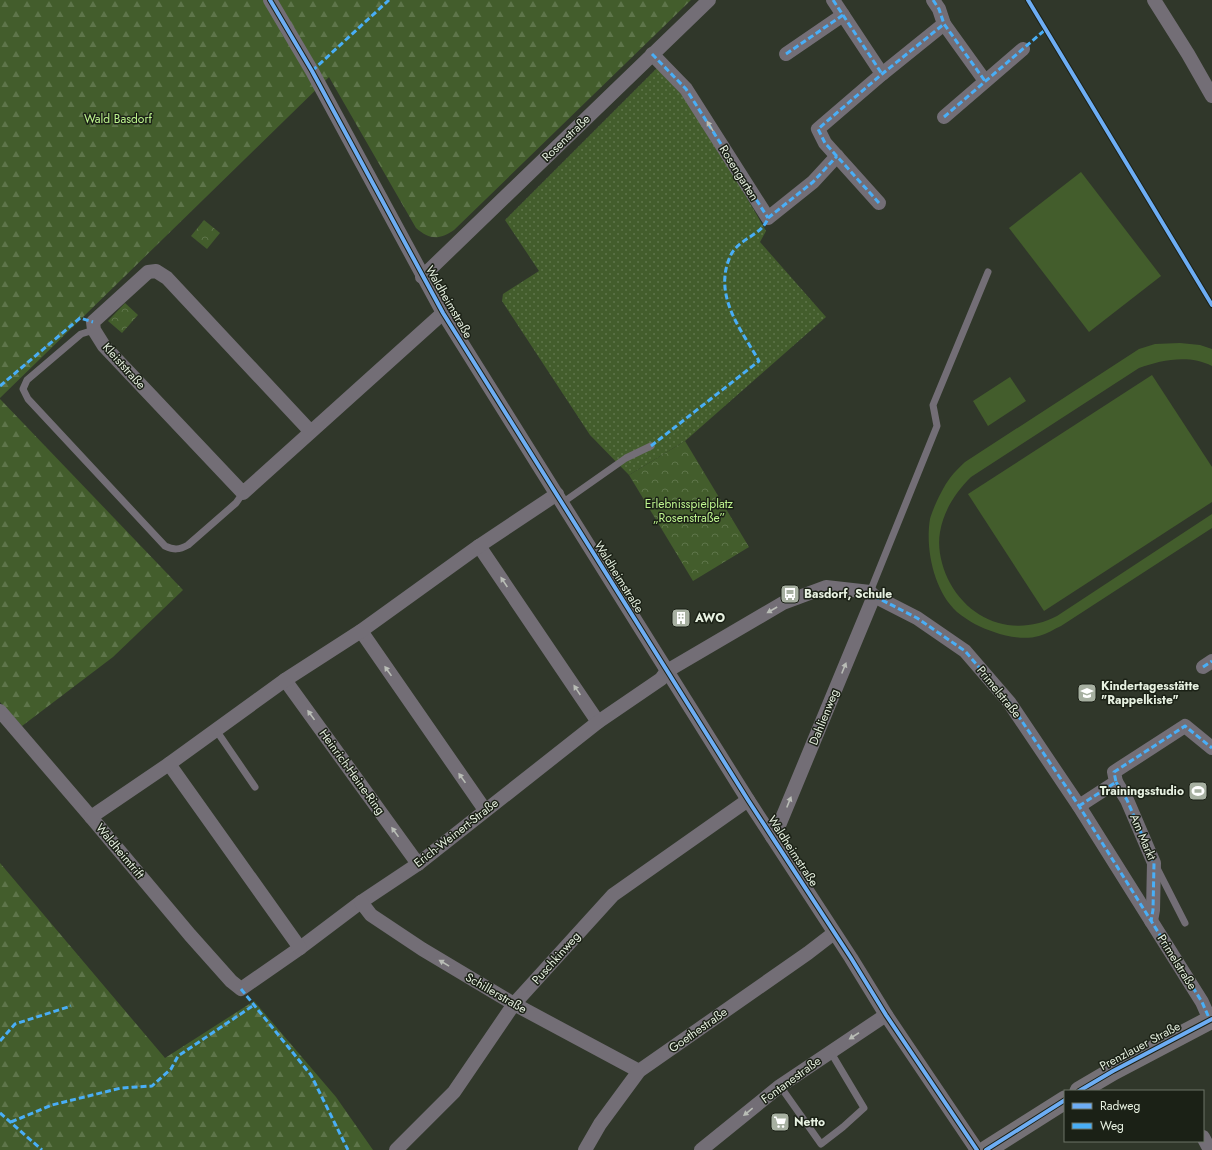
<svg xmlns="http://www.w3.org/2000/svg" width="1212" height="1150" font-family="Jost,sans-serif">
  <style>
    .grass { fill: url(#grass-dots) }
    .forest { fill: url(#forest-firs) }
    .park { fill: url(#park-crowns) }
    .pitch { fill: #435d2c }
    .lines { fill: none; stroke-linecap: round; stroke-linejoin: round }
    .lane { stroke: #736e76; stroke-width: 7 }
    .street { stroke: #736e76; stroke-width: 14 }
    .secondary { stroke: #757176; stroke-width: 19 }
    .quiet { stroke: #49aef6; stroke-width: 3; stroke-dasharray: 6 3; stroke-linecap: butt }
    .cycleway-casing { stroke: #1b2116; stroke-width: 6 }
    .cycleway { stroke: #6dadf4; stroke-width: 4 }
    .oneway { fill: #b9bdb6 }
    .labels { text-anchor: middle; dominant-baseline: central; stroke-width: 3; stroke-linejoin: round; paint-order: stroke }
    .park-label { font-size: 12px; fill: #bef58f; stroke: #1b2116 }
    .street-label { font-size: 12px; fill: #e7f1e1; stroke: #1b2116 }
    .poi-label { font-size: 12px; font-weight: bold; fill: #e7f1e1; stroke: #1b2116; text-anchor: start }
  </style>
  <defs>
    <pattern id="grass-dots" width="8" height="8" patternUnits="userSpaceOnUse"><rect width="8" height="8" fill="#435d2c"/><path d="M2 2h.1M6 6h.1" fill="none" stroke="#5e754a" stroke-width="1.8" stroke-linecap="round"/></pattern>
    <pattern id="forest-firs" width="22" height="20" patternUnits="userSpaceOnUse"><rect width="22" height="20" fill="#435d2c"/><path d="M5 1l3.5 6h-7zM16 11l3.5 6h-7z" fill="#5e754a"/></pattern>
    <pattern id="park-crowns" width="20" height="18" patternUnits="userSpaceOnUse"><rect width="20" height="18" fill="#435d2c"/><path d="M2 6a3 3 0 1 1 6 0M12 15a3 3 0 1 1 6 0" fill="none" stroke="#5e754a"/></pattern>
  </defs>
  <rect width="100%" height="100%" fill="#30372a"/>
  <path class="grass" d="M657 68 696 110 766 231 760 242 826 317 685 441 629 475 590 435 502 301 503 294 539 271 505 220Z"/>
  <g class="forest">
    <path d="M0 0H691L454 230C439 240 430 240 416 228L329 77 0 398Z"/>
    <path d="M0 399 183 590 113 657 22 726 0 702Z"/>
    <path d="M0 863 165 1058 254 1001 336 1097 373 1150H0Z"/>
  </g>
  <g class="park">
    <path d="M204 220 220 233 207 249 191 236Z"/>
    <path d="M125 303 138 315 122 333 108 321Z"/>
    <path d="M685 441 749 547 693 581 629 475Z"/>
  </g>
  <g class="pitch">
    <path d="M1081 172 1161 276 1089 332 1009 228Z"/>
    <path d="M1180 343 1200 345 1212 349V366C1189 354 1161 360 1139 368L971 477C955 493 944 510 940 532 937 549 942 568 950 583 972 623 1017 637 1057 616L1212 514V528L1061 626C1054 629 1047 634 1039 636 1025 640 1008 637 994 632 981 628 968 621 957 612 934 591 925 549 930 519 933 508 943 487 950 478 954 472 960 467 965 462L1139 349 1155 344Z"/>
    <path d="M1152 375 1212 467V502L1044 611 968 494Z"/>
    <path d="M1010 377 1026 401 988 426 973 401Z"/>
  </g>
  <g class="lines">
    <g class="lane">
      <path d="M94 330 81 334 27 380 23 389 28 399 165 546C174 550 179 550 188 545L236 503 243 493"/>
      <path d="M562 503 626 458 651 446"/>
      <path d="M870 592 937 426 933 405 988 272"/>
      <path d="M216 730 255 787"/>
      <path d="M1157 868 1185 923"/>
      <path d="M780 1086 821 1144 843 1127 864 1108 830 1051"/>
    </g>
    <g class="street">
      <path d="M270 0 312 71 443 313 748 800 851 958 886 1015 977 1150"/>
      <path d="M833 0 882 74"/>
      <path d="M933 0 939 9 944 24 985 81"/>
      <path d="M1154 0 1188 54 1212 96"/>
      <path d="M652 54 686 89 768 218 813 182 837 156"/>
      <path d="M786 54 843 15"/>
      <path d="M944 117 1023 49"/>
      <path d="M879 203 825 143 818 129 882 74 944 24"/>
      <path d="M422 277 709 0"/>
      <path d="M311 432 167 278 156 271 148 272 93 322 94 330 104 346 243 493 443 313"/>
      <path d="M479 546 598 722"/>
      <path d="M361 631 485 810"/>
      <path d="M1203 667 1212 661"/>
      <path d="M285 680 418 864"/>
      <path d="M0 711 91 817 190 935 231 981 241 989 300 948 361 902 418 864 598 722 661 679 667 671 783 603 826 587 870 592 874 596 917 618 965 651 1009 702 1079 806 1202 1002 1210 1020"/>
      <path d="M169 764 300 948"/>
      <path d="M1116 782 1127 800 1154 863 1153 910 1151 921"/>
      <path d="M1079 806 1116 782 1114 772 1185 726 1212 748"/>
      <path d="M91 817 169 764 285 680 361 631 479 546 557 494"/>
      <path d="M772 837 780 823 874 596"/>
      <path d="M361 902 371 915 422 949 514 1004 639 1071"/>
      <path d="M1203 1137 1210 1150"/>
      <path d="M396 1150 454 1092 514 1004 613 895 748 800"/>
      <path d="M585 1150 600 1124 639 1071 808 953 834 933"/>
      <path d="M701 1150 780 1086 886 1015"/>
    </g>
    <g class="secondary">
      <path d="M1079 1091 1113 1071 1212 1019"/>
      <path d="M986 1150 1065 1100"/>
    </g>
    <g class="quiet">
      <path d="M833 0 882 74"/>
      <path d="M933 0 939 9 944 24 985 81"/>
      <path d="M652 54 686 89 768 218"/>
      <path d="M786 54 843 15"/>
      <path d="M312 71 389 0"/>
      <path d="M944 117 1046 29"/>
      <path d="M879 203 825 143 818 129 882 74 944 24"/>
      <path d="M768 218 813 182 837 156"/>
      <path d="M0 386 80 318 93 322"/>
      <path d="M651 446 759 361C742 331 717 301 727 265 729 259 731 253 735 249 745 237 763 233 768 218"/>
      <path d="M874 596 917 618 965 651 1009 702 1079 806 1202 1002 1210 1020"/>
      <path d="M1203 667 1212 661"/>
      <path d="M1116 782 1127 800 1154 863 1153 910 1151 921"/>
      <path d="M1079 806 1116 782 1114 772 1185 726 1212 748"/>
      <path d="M241 989 311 1075 348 1150"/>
      <path d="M0 1041 15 1024 71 1006"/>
      <path d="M0 1113 42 1150"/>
      <path d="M11 1122 52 1105 121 1088 152 1086 171 1069 178 1056 254 1005"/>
    </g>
    <defs>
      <g id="cycleway">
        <path d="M270 0 312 71 443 313 748 800 851 958 886 1015 977 1150"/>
        <path d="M1028 0 1212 305"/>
        <path d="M1079 1091 1113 1071 1212 1019"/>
        <path d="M986 1150 1065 1100"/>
      </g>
    </defs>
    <use href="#cycleway" class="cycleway-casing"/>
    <use href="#cycleway" class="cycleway"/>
  </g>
  <defs><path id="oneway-solid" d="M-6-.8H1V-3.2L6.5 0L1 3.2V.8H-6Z"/></defs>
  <g class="oneway">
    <use href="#oneway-solid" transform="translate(710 126) rotate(-122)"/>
    <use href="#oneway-solid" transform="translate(504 582) rotate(-124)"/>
    <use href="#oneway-solid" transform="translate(772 610) rotate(150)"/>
    <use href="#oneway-solid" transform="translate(844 668) rotate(-68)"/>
    <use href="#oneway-solid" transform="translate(388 671) rotate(-125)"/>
    <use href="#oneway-solid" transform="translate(577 690) rotate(-124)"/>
    <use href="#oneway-solid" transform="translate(311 715) rotate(-126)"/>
    <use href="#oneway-solid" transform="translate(462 778) rotate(-125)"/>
    <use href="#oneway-solid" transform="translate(789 802) rotate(-68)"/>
    <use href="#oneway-solid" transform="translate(395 832) rotate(-126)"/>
    <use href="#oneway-solid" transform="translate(444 963) rotate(-149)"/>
    <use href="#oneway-solid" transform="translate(854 1036) rotate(147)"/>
    <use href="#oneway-solid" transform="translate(748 1112) rotate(141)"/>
  </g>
  <defs>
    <symbol id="bus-square" viewBox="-11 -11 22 22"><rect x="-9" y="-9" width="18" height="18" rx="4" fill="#a7b0a1" stroke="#1b2116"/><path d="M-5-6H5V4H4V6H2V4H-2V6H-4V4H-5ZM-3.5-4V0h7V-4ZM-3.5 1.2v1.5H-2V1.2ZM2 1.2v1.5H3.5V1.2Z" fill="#fff"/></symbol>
    <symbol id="building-square" viewBox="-11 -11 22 22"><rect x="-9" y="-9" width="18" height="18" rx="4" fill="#a7b0a1" stroke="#1b2116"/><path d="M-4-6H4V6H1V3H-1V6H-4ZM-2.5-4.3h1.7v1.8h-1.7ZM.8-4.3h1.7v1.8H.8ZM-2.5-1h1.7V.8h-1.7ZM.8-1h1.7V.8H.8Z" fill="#fff"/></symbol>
    <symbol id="school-square" viewBox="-11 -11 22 22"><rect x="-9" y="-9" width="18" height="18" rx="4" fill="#a7b0a1" stroke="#1b2116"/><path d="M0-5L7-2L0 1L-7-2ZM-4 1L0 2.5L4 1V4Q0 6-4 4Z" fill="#fff"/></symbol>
    <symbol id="stadium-square" viewBox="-11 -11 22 22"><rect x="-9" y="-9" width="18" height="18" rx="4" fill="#a7b0a1" stroke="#1b2116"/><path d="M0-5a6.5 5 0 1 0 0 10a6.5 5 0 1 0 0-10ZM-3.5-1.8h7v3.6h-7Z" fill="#fff"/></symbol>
    <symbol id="supermarket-square" viewBox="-11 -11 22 22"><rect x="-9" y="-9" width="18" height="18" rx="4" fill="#a7b0a1" stroke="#1b2116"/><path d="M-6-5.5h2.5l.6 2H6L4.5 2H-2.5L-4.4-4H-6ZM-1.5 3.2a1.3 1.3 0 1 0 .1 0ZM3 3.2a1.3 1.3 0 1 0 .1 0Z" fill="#fff"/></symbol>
  </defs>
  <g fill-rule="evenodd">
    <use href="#bus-square" x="779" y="583" width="22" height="22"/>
    <use href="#building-square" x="670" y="607" width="22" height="22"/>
    <use href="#school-square" x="1076" y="682" width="22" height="22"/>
    <use href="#stadium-square" x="1187" y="780" width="22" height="22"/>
    <use href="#supermarket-square" x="769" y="1111" width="22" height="22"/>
  </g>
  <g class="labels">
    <g class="park-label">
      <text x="118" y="119">Wald Basdorf</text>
      <text x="689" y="504">Erlebnisspielplatz<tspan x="689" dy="14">„Rosenstraße”</tspan></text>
    </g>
    <g class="street-label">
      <text transform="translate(566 138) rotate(-44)">Rosenstraße</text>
      <text transform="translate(739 173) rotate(58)">Rosengarten</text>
      <text transform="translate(449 302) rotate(60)">Waldheimstraße</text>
      <text transform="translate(124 366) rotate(48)">Kleiststraße</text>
      <text transform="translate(619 577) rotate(58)">Waldheimstraße</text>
      <text transform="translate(999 692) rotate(51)">Primelstraße</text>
      <text transform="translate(824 717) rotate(-68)">Dahlienweg</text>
      <text transform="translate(352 772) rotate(54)">Heinrich-Heine-Ring</text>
      <text transform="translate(456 833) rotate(-38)">Erich-Weinert-Straße</text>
      <text transform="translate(1143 837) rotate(67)">Am Markt</text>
      <text transform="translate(120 851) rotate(50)">Waldheimtrift</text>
      <text transform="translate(793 851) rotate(57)">Waldheimstraße</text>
      <text transform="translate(556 958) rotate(-48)">Puschkinweg</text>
      <text transform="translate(1177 962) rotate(58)">Primelstraße</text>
      <text transform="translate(496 993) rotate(30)">Schillerstraße</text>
      <text transform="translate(698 1030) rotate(-35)">Goethestraße</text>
      <text transform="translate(1140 1046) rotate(-28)">Prenzlauer Straße</text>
      <text transform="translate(791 1080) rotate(-36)">Fontanestraße</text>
    </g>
    <g class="poi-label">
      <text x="804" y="594">Basdorf, Schule</text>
      <text x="695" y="618">AWO</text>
      <text x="1101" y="686">Kindertagesstätte<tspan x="1101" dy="14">"Rappelkiste"</tspan></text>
      <text x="1184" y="791" text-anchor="end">Trainingsstudio</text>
      <text x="794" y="1122">Netto</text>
    </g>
  </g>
  <rect x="1064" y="1090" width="140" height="52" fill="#1b2116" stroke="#6d7467"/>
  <rect x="1072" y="1103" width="20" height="6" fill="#6dadf4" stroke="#6d7467"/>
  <text x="1100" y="1110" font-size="12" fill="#e7f1e1">Radweg</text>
  <rect x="1072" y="1123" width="20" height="6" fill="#49aef6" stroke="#6d7467"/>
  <text x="1100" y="1130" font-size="12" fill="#e7f1e1">Weg</text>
</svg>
